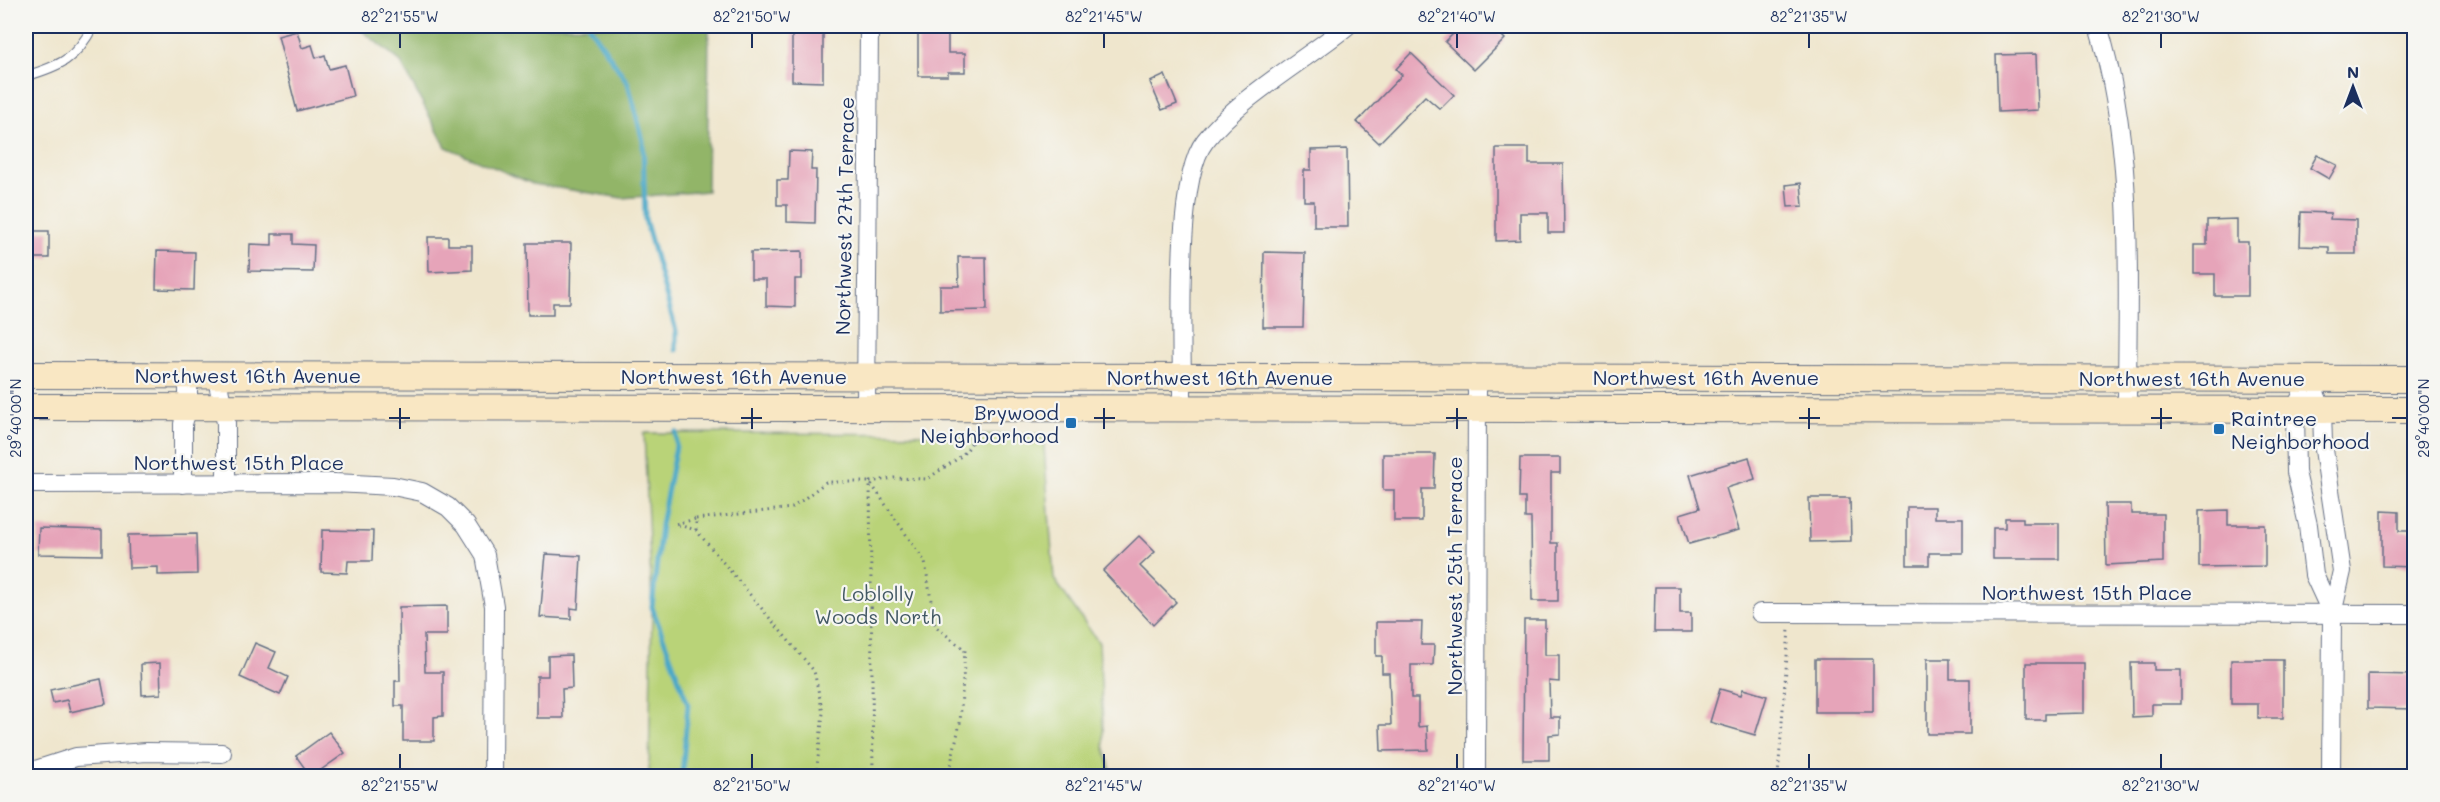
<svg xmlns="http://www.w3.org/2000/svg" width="2440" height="802" font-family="Mali,sans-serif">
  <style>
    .green { fill: #b9d378; stroke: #6a816b; stroke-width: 1.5 }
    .forest { fill: #92b568; stroke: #567263; stroke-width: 1.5 }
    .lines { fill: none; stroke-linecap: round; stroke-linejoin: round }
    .stream { stroke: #49a8c8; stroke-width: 5 }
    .building { fill: #e6a4b9 }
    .service-casing { stroke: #656f85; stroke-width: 11 }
    .minor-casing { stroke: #656f85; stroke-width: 20 }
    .secondary-casing { stroke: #656f85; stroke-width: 28 }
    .path { stroke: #656f85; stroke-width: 3; stroke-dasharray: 1.5 4.5; stroke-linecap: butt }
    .service { stroke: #fff; stroke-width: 9 }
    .minor { stroke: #fff; stroke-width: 18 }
    .secondary { stroke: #f9e7c3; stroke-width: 26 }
    .ticks { fill: none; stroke: #1b2f5e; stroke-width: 2 }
    .poi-dot { fill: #1f6fb2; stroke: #f6f6f2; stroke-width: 2 }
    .labels { text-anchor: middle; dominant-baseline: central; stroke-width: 4.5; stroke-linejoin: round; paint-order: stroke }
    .street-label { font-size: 20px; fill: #1b2f5e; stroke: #f6f6f2 }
    .poi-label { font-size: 20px; fill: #1b2f5e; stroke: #f6f6f2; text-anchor: end }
    .park-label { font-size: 20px; fill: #425864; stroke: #f6f6f2 }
    .neatline { fill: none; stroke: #1b2f5e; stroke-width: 2 }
    .ticks-label { font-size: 15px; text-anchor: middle; fill: #1b2f5e }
  </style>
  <rect width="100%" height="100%" fill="#f6f6f2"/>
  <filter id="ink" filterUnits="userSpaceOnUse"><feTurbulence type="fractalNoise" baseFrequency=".0167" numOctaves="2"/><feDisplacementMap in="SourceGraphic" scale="12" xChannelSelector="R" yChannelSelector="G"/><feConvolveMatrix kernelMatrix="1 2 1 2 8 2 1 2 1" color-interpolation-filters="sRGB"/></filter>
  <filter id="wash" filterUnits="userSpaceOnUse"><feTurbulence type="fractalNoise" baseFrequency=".008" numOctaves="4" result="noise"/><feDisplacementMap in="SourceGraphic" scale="24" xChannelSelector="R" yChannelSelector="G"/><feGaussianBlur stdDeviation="1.35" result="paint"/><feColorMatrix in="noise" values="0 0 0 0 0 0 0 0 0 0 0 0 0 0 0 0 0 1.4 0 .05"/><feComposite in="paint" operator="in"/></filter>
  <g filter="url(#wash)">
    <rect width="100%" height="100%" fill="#efe6cd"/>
    <path class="green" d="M644 433 1043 434 1054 579 1099 643 1104 745 1112 776H649L652 607Z"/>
    <path class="forest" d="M356 26H709L707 191 622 198 533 184 446 147 400 61Z"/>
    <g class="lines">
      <g class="stream">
        <path d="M589 26 628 83 643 141 645 219 676 331V350"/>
        <path d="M676 432V446L661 525 652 607 688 704 682 776"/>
      </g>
    </g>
    <g id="blocks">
      <g class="building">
        <path d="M792 26H823V82L792 81Z"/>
        <path d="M918 26H948V53H965V72H948V76H918Z"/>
        <path d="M1461 26H1492L1505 39 1474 70 1445 42Z"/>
        <path d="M297 31 302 48 312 45 316 58 325 55 329 69 345 65 353 96 297 111 278 36Z"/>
        <path d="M1411 53 1454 95 1440 109 1425 96 1379 143 1357 122 1402 75 1396 69Z"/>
        <path d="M2036 54 2038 110 1998 112 1996 55Z"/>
        <path d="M1165 75 1177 104 1162 110 1150 82Z"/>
        <path d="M1496 148H1529V164H1563L1564 233H1548V213H1520V240L1496 241Z"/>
        <path d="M1347 149 1348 227H1314V201H1304V170H1311V150Z"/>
        <path d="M789 151 812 152 811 170H816L815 223 787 222V205H777V180H788Z"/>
        <path d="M2317 155 2337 165 2329 179 2310 168Z"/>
        <path d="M1801 183 1803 206 1788 207 1786 185Z"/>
        <path d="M2301 212 2331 213 2330 219 2356 220V254H2329V247L2300 246Z"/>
        <path d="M2237 219V242H2248V296H2215V274H2194V245H2207V220Z"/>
        <rect x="26" y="231" width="23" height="27"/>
        <path d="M272 234H293V244L314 245 313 272 249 271 250 244 272 245Z"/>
        <path d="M428 237H448V245H472V270L429 272Z"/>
        <path d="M527 243H571L570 303H553V315H528Z"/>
        <path d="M157 251 195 252 194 290 156 289Z"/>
        <path d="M802 251V279H795V307L766 306V279H751V252Z"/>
        <path d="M1264 252 1305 253 1303 327H1263Z"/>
        <path d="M958 257H986L987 310 940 311V286H959Z"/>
        <path d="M1383 454H1435L1434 489H1422V521H1394V490H1383Z"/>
        <path d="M1749 457 1755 479 1726 488 1739 530 1689 544 1680 514 1700 508 1690 475Z"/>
        <path d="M1520 458H1560V473H1551V543H1558V601H1532L1531 518H1525V498H1519Z"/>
        <path d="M1809 498H1850L1851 541 1810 542Z"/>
        <path d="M2105 504H2131V514H2163V562L2106 565Z"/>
        <path d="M1907 507H1935V518H1963V553H1929V565H1907Z"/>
        <path d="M2228 510V525H2265V566L2199 567V511Z"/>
        <path d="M2382 511 2399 512V531H2415V567L2382 566Z"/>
        <path d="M2005 518H2023V523H2059V559H1993V528H2005Z"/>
        <path d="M39 528 102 530V555L38 554Z"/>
        <path d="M322 530 373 531 372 561H348L347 573 321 572Z"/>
        <path d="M196 534 197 574 158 575V567L129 568 128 535Z"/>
        <path d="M1139 536 1155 552 1140 566 1176 602 1153 625 1103 571Z"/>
        <path d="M546 554 581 556 578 609 571 608V619L540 617Z"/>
        <path d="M1655 587H1680V613H1691V632H1654Z"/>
        <path d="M447 606V635H424L425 672H443V716L434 717V741H403V706H395V681H400L399 607Z"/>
        <path d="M1524 620H1545V655H1559V682L1549 681 1550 717H1560V734L1549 735V760H1523Z"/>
        <path d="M1376 622H1422L1421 645H1434L1433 665H1411V698H1418V727L1427 726 1428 750 1381 751 1380 725H1391L1389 673H1382V656H1376Z"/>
        <path d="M255 643 276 652 269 668 288 677 280 695 240 677Z"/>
        <path d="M571 655 572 688 562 689 563 718H537V676H548V656Z"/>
        <rect x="1815" y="659" width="58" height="53"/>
        <path d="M1927 659H1950V679H1970V734H1927Z"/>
        <path d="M2231 660H2283V718H2258V704H2231Z"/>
        <path d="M160 663 161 694 142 695 141 664Z"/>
        <path d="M2026 663H2084V713L2045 714V720H2026Z"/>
        <path d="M2131 663H2154V670H2181V704H2152V716L2132 717Z"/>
        <path d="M2368 674 2415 675V709L2368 708Z"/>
        <path d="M101 679 106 704 70 712 67 700 53 703 50 690Z"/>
        <path d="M1720 689 1741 695 1743 689 1767 696 1755 735 1710 722Z"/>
        <path d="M329 732 345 753 311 777 296 756Z"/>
      </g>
    </g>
  </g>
  <g filter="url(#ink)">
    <use href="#blocks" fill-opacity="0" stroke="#656f85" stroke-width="1.5"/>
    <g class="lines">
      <defs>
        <path id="service" d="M26 76C60 66 76 59 93 26"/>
        <g id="minor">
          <path d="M2098 26C2136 150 2127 280 2127 409"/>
          <path d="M216 374 226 423V484"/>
          <path d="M2309 378 2322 410 2323 443 2342 571 2332 614 2314 575 2308 525 2296 472 2295 410Z"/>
          <path d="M866 408 869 26"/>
          <path d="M1182 408C1183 351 1173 181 1205 141 1239 97 1304 61 1347 26"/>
          <path d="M26 484 335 483 393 486 422 492 448 507 466 525 485 555 494 606 493 776"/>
          <path d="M183 484V424L188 407V374"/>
          <path d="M1760 613 2414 614"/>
          <path d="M26 773 76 757 147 752 222 753"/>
          <path d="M1476 776 1477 376"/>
          <path d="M2331 776 2332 614"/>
        </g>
        <g id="secondary">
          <path d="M26 375 2414 379"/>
          <path d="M26 407 2414 410"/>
        </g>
      </defs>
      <use href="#service" class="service-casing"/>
      <use href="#minor" class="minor-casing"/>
      <use href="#secondary" class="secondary-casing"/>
      <g class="path">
        <path d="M696 519 792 508 826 482H870L925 562 935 626 965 650 960 723 948 776"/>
        <path d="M696 530V519L675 524 696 530 814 671 823 713 816 776"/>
        <path d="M873 776 870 482 894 478 928 479C948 462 975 456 974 427"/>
        <path d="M1778 776 1789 629"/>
      </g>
      <use href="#service" class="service"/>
      <use href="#minor" class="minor"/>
      <use href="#secondary" class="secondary"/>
    </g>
  </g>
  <path class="ticks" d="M400 33V48M752 33V48M1104 33V48M1457 33V48M1809 33V48M2161 33V48M400 408V429M752 408V429M1104 408V429M1457 408V429M1809 408V429M2161 408V429M33 418H48M389 418H410M741 418H762M1094 418H1115M1446 418H1467M1799 418H1820M2151 418H2172M2392 418H2407M400 754V769M752 754V769M1104 754V769M1457 754V769M1809 754V769M2161 754V769"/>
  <g class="poi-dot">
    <rect x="1065" y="417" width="12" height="12" rx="3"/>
    <rect x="2213" y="423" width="12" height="12" rx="3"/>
  </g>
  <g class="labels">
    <g class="street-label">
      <text transform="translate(844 216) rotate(-89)">Northwest 27th Terrace</text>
      <text x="248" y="375">Northwest 16th Avenue</text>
      <text x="734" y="376">Northwest 16th Avenue</text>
      <text x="1220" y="377">Northwest 16th Avenue</text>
      <text x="1706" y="377">Northwest 16th Avenue</text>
      <text x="2192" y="378">Northwest 16th Avenue</text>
      <text x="239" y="462">Northwest 15th Place</text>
      <text transform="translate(1454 576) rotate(-90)">Northwest 25th Terrace</text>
      <text x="2087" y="592">Northwest 15th Place</text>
    </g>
    <g class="poi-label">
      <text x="1059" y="412">Brywood<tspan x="1059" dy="23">Neighborhood</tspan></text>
      <text x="2231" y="418" text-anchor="start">Raintree<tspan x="2231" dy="23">Neighborhood</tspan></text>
    </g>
    <g class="park-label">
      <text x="878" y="593">Loblolly<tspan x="878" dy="23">Woods North</tspan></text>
    </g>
  </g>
  <rect width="2440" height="802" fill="none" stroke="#f6f6f2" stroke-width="66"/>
  <g transform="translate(2353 87)" stroke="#f6f6f2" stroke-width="4.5" paint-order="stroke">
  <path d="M0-4.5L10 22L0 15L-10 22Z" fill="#1b2f5e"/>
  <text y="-9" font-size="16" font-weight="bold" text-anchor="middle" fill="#1b2f5e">N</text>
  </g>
  <rect x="33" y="33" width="2374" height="736" class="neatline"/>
  <g class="ticks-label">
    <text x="400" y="22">82°21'55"W</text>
    <text x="752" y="22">82°21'50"W</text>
    <text x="1104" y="22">82°21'45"W</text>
    <text x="1457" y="22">82°21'40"W</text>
    <text x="1809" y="22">82°21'35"W</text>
    <text x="2161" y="22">82°21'30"W</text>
    <text transform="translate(16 418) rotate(-90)" y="5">29°40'00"N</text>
    <text transform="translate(2424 418) rotate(-90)" y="5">29°40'00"N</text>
    <text x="400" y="791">82°21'55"W</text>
    <text x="752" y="791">82°21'50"W</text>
    <text x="1104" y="791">82°21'45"W</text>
    <text x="1457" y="791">82°21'40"W</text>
    <text x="1809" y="791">82°21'35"W</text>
    <text x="2161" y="791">82°21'30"W</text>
  </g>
</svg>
